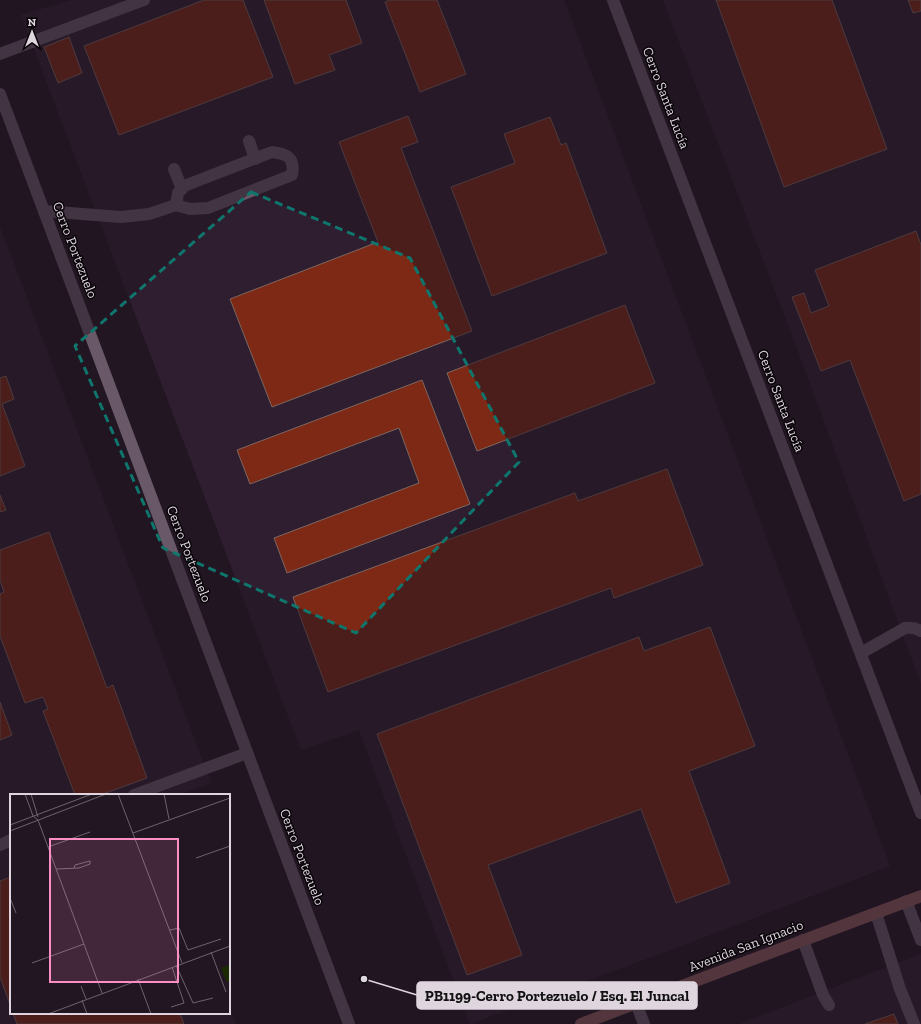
<svg xmlns="http://www.w3.org/2000/svg" width="921" height="1024" font-family="'Zilla Slab',serif">
  <style>
    .built { fill: #2f1e2f }
    .building { fill: #7d2915; stroke: #7d6761 }
    .lines { fill: none; stroke-linecap: round; stroke-linejoin: round }
    .service { stroke: #695968; stroke-width: 12 }
    .minor { stroke: #695968; stroke-width: 12 }
    .secondary { stroke: #8e5e5e; stroke-width: 12 }
    .marked { fill: none; stroke: #0f766e; stroke-width: 3; stroke-dasharray: 8 5; stroke-linejoin: round }
    .labels { text-anchor: middle; dominant-baseline: central; stroke-width: 3; stroke-linejoin: round; paint-order: stroke }
    .street-label { font-size: 14px; fill: #ded5de; stroke: #090509 }
    .inset-road { fill: none; stroke: #6e626e; stroke-width: 1 }
    .view { fill: #fb8fc5; fill-opacity: 0.15; stroke: #fb8fc5; stroke-width: 2 }
    .inset-edge { fill: none; stroke: #ded5de; stroke-width: 2 }
    .leader { fill: none; stroke: #ded5de; stroke-width: 1.5 }
    .callout-dot { fill: #ded5de; stroke: #090509; stroke-width: 1.5 }
    .callout { fill: #ded5de; stroke: #ded5de; stroke-width: 1.5 }
    .callout-label { font-size: 15px; text-anchor: middle; font-weight: bold; fill: #111 }
  </style>
  <rect width="100%" height="100%" fill="#231623"/>
  <g class="built">
    <path d="M72 0H564L890 866 681 946 470 1024 359 730 301 750 21 15Z"/>
    <path d="M663 0H921V684L794 340Z"/>
    <path d="M0 227 211 783 179 795H11V1013H229V1007L236 1024H0Z"/>
    <path d="M921 954V1024H739Z"/>
  </g>
  <g class="building">
    <path d="M204 0H243L273 77 119 135 84 46Z"/>
    <path d="M264 0H346L362 43 329 55 335 70 295 84Z"/>
    <path d="M390 0H437L466 74 420 92 385 2Z"/>
    <path d="M716 0H832L887 149 784 187Z"/>
    <path d="M908 0H921V11L913 13Z"/>
    <path d="M69 37 82 73 58 83 44 47Z"/>
    <path d="M408 116 418 142 401 148 472 331 272 407 230 299 378 242 339 142Z"/>
    <path d="M550 117 561 145 566 143 607 253 492 296 451 187 515 163 504 134Z"/>
    <path d="M916 231 921 245V494L904 501 850 360 821 371 792 297 804 293 811 313 829 306 815 270Z"/>
    <path d="M625 305 655 383 477 451 447 373Z"/>
    <path d="M6 376 14 399 2 404 25 466 0 476V378Z"/>
    <path d="M422 380 470 504 287 573 274 538 419 483 399 428 250 484 237 450Z"/>
    <path d="M667 469 703 565 614 598 611 588 328 692 293 597 575 493 578 501Z"/>
    <path d="M0 495 6 510 0 512Z"/>
    <path d="M49 532 107 688 113 685 147 778 100 795H75L43 711 48 709 43 697 25 703 0 636V594L4 592 0 580V550Z"/>
    <path d="M710 627 755 746 689 771 730 883 676 903 641 809 488 865 522 955 467 975 377 734 639 637 644 651Z"/>
    <path d="M0 702 12 735 0 740Z"/>
    <path d="M11 877V1007L0 977V881Z"/>
    <path d="M13 1013H180L184 1024H17Z"/>
    <path d="M894 1014 898 1024H865Z"/>
  </g>
  <g class="lines">
    <g class="service">
      <path d="M0 54 144 0"/>
      <path d="M249 141 255 159"/>
      <path d="M174 169 182 189"/>
      <path d="M44 211 121 217 149 214 176 205 190 209 208 208 292 175C295 158 288 154 272 152L184 186 178 193 176 205"/>
      <path d="M861 653 905 628C911 627 916 628 921 631"/>
      <path d="M134 795 247 753"/>
      <path d="M0 845 11 840"/>
      <path d="M906 901 921 940"/>
      <path d="M876 913 900 989 914 1024"/>
      <path d="M803 940 823 995 829 1005"/>
    </g>
    <g class="minor">
      <path d="M613 0 921 813"/>
      <path d="M0 94 349 1024"/>
      <path d="M636 1003 644 1024"/>
    </g>
    <path class="secondary" d="M581 1024 921 896"/>
  </g>
  <path d="M0 0H921V1024H0ZM251 192 410 258 519 462 356 633 163 548 75 346Z" fill="#231623" fill-opacity=".55" fill-rule="evenodd"/>
  <path class="marked" d="M251 192 410 258 519 462 356 633 163 548 75 346Z"/>
  <g class="labels">
    <g class="street-label">
      <text transform="translate(666 98) rotate(69)">Cerro Santa Lucía</text>
      <text transform="translate(75 250) rotate(69)">Cerro Portezuelo</text>
      <text transform="translate(781 401) rotate(69)">Cerro Santa Lucía</text>
      <text transform="translate(189 554) rotate(69)">Cerro Portezuelo</text>
      <text transform="translate(302 857) rotate(69)">Cerro Portezuelo</text>
      <text transform="translate(746 946) rotate(-21)">Avenida San Ignacio</text>
    </g>
  </g>
  <g transform="translate(10 794)">
    <rect width="220" height="220" fill="#231623"/>
    <path d="M220 171V187L217 188 211 174Z" fill="#1b2b01"/>
    <path class="inset-road" d="M15 0 23 22 28 26 92 199M21 0 28 23M108 0 172 169M154 0 159 25M0 31 82 0M0 37 96 0M123 39 220 4M38 53 80 38M186 64 220 52M46 75 69 74 80 70V67L65 71 64 74M0 104 6 119M160 136 169 134 178 156 211 145M201 158 216 198M22 169 74 150M166 171 183 209 203 204M128 185 141 220M71 192 76 205M72 206 77 220M161 213 174 209 162 173M38 220 220 152"/>
    <path class="view" d="M40 45H168V188H40Z"/>
    <rect width="220" height="220" class="inset-edge"/>
  </g>
  <path class="leader" d="M364 979L417 995"/>
  <circle class="callout-dot" cx="364" cy="979" r="4"/>
  <rect class="callout" x="417" y="982" width="280" height="27" rx="4"/>
  <g class="callout-label">
    <text x="557" y="1001">PB1199-Cerro Portezuelo / Esq. El Juncal</text>
  </g>
  <g transform="translate(32 32)" stroke="#090509" stroke-width="3" paint-order="stroke">
  <path d="M0-3L7 15L0 10L-7 15Z" fill="#ded5de"/>
  <text y="-6" font-size="11" font-weight="bold" text-anchor="middle" fill="#ded5de">N</text>
  </g>
</svg>
